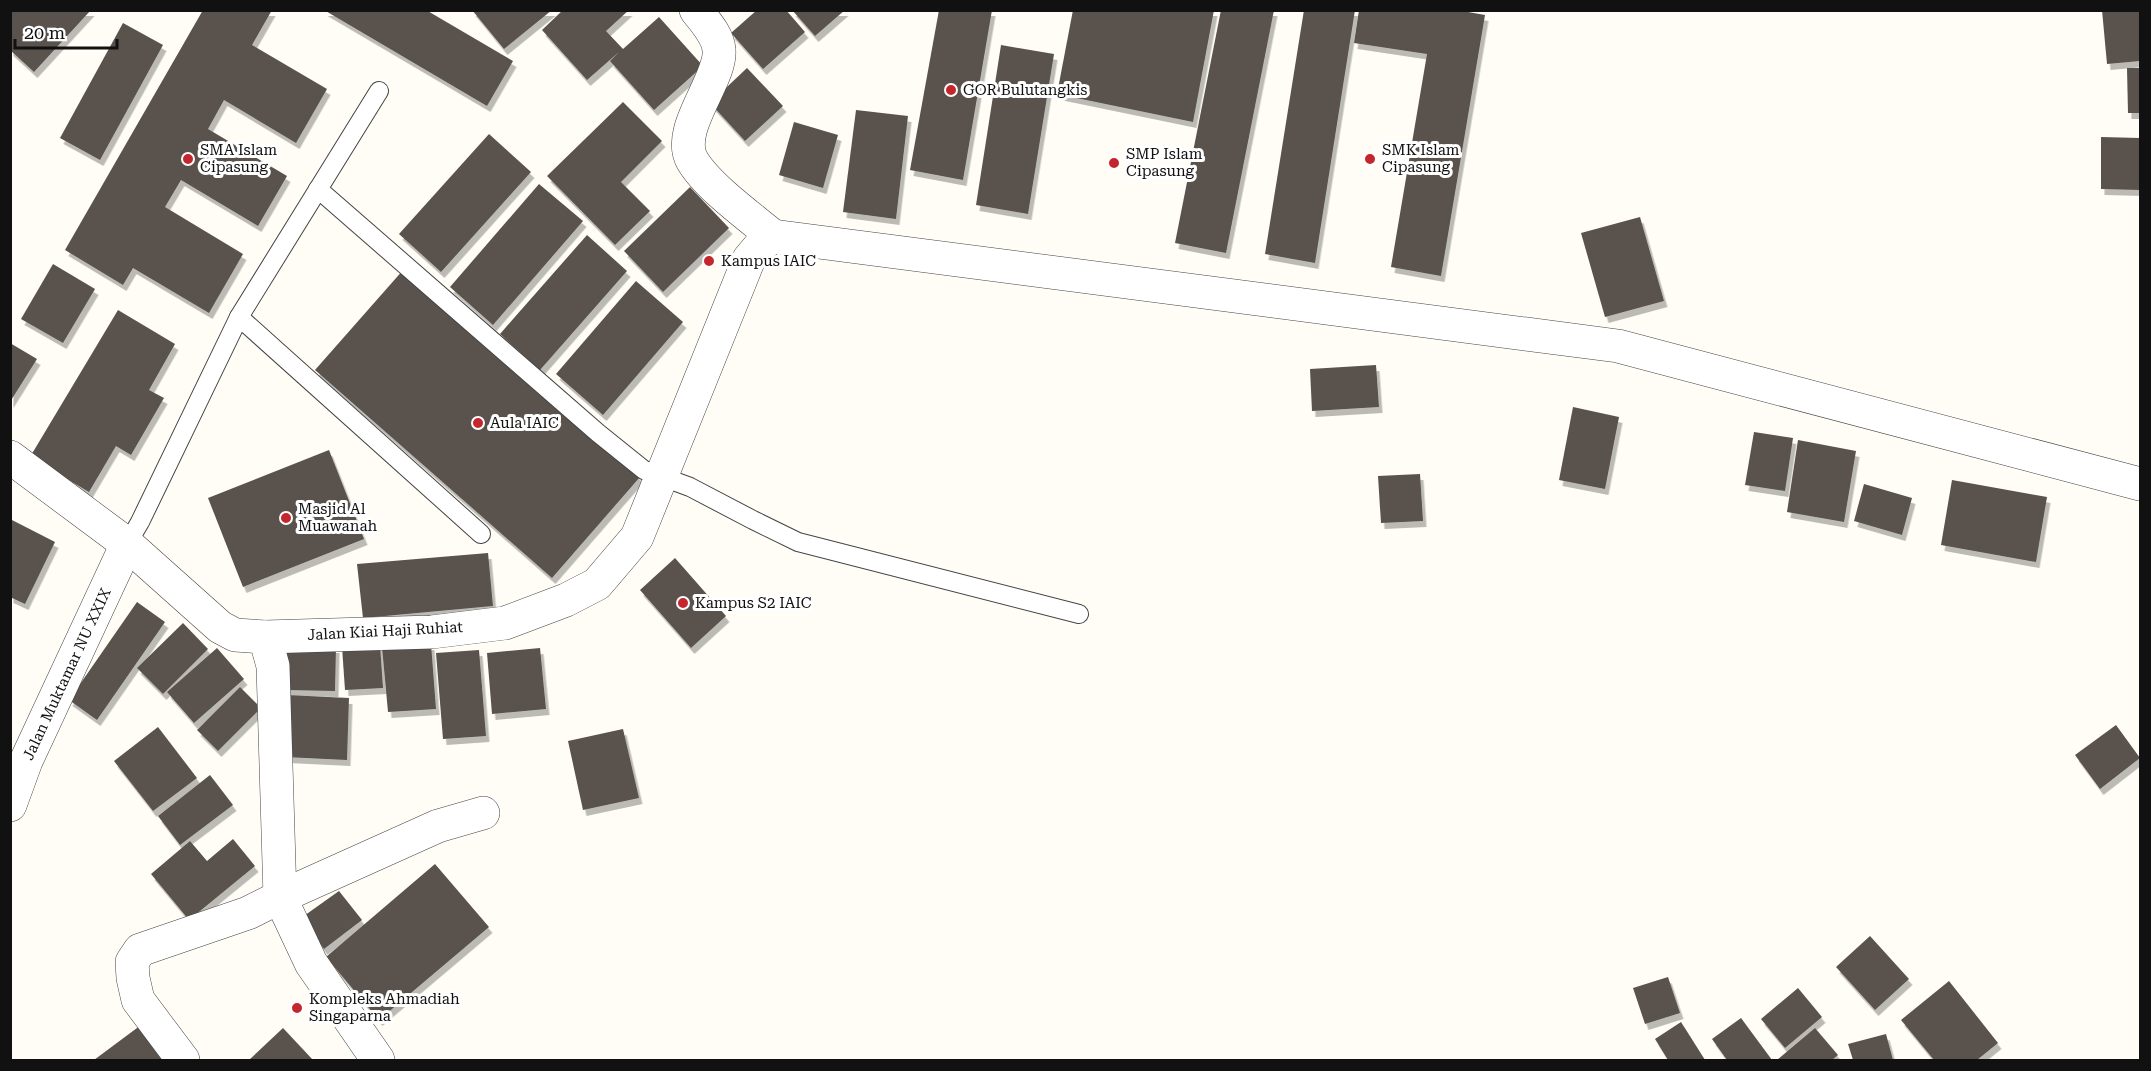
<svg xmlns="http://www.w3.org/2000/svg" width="2151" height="1071" font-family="'Roboto Serif',serif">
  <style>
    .building { fill: #5a524d; filter: url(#shadow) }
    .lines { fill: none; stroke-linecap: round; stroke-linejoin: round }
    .service-casing { stroke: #444; stroke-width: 20 }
    .minor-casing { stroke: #444; stroke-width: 34 }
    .service { stroke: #fff; stroke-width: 18 }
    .minor { stroke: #fff; stroke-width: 33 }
    .poi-dot { fill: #c4262e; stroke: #fff; stroke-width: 2 }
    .labels { text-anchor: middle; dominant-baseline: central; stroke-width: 6; stroke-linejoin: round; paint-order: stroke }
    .poi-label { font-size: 15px; fill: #111; stroke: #fff; text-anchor: start }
    .street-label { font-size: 15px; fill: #111; stroke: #fff }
  </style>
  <defs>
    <filter id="shadow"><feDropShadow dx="3.5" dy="6" stdDeviation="0" flood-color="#0004"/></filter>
  </defs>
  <rect width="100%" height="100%" fill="#fffdf5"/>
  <g class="building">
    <path d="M10 10H91L34 72 10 50Z"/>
    <path d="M203 10H272L252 45 327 89 296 143 224 100 208 129 287 176 258 226 181 180 165 207 243 254 209 313 133 268 123 285 65 250Z"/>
    <path d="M324 10H426L513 61 487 106Z"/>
    <path d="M472 10H552L504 49Z"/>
    <path d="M563 10H629L606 31 623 49 659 17 703 66 654 110 610 61 619 52 587 80 542 30Z"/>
    <path d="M757 10H786L805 32 763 69 731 33Z"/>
    <path d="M792 10H845L815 36Z"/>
    <path d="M939 10H992L963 180 910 170Z"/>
    <path d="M1073 10H1214L1193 122 1057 94Z"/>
    <path d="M1221 10H1274L1226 253 1175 243Z"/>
    <path d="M1304 10H1355L1315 263 1265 254Z"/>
    <path d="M1359 10H1457L1485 15 1441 276 1391 267 1427 54 1354 43Z"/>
    <path d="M2102 10H2140V61L2107 64Z"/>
    <path d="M123 23 163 45 100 160 60 138Z"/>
    <path d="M1001 45 1054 54 1028 214 976 205Z"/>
    <path d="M747 68 783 106 745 141 710 103Z"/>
    <path d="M2127 68H2140V113H2128Z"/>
    <path d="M623 102 662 141 621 182 650 211 615 245 547 176Z"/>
    <path d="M856 110 908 116 896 219 843 212Z"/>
    <path d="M794 122 838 135 823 188 779 175Z"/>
    <path d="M489 134 531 172 441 272 399 234Z"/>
    <path d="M2101 137 2140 138V190L2101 189Z"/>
    <path d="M539 184 583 221 493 325 450 287Z"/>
    <path d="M690 187 729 228 663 292 624 251Z"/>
    <path d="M1640 217 1664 301 1605 317 1581 233Z"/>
    <path d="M587 235 627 271 540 370 500 334Z"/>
    <path d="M53 264 95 289 63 343 21 319Z"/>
    <path d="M404 269 640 477 552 578 315 370Z"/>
    <path d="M636 281 683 322 603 415 556 374Z"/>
    <path d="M118 310 175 344 149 390 164 398 131 455 116 446 89 492 30 457Z"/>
    <path d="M10 343 37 359 10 402Z"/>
    <path d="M1376 365 1379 407 1312 411 1310 369Z"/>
    <path d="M1573 407 1619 417 1605 489 1559 480Z"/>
    <path d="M1754 432 1793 438 1785 491 1745 485Z"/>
    <path d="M1798 440 1856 451 1844 522 1787 512Z"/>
    <path d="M329 450 364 539 243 587 208 498Z"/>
    <path d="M1420 474 1423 521 1381 523 1378 476Z"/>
    <path d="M1952 480 2047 497 2036 562 1941 545Z"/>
    <path d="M1864 484 1912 498 1902 535 1854 521Z"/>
    <path d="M10 519 55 542 25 604 10 597Z"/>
    <path d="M488 553 493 606 363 618 357 564Z"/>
    <path d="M675 558 726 616 691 648 640 590Z"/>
    <path d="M137 602 165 622 97 720 69 700Z"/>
    <path d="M183 623 208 649 163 694 137 668Z"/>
    <path d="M431 644 436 709 388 712 382 647Z"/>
    <path d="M380 645 383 688 345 690 342 647Z"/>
    <path d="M287 646 336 647 335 691 286 690Z"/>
    <path d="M217 648 244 679 194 723 167 692Z"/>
    <path d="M540 648 546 709 492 714 487 653Z"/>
    <path d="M479 650 486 736 443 739 436 653Z"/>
    <path d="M240 687 261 708 218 751 197 730Z"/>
    <path d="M287 695 349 698 347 760 285 757Z"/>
    <path d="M2116 725 2140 758 2100 789 2075 755Z"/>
    <path d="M158 727 197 778 153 811 114 761Z"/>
    <path d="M623 729 639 798 583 810 568 741Z"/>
    <path d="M210 775 233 805 180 845 158 816Z"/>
    <path d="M233 839 255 866 189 920 151 874 190 841 207 861Z"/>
    <path d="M435 864 489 927 379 1020 326 957Z"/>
    <path d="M339 891 362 920 324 949 301 918Z"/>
    <path d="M1870 936 1909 979 1875 1010 1836 967Z"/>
    <path d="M1668 977 1680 1013 1645 1024 1633 988Z"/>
    <path d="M1949 981 1998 1043 1977 1060H1934L1901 1020Z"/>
    <path d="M1798 988 1822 1017 1785 1048 1761 1019Z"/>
    <path d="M1741 1018 1772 1060H1727L1712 1039Z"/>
    <path d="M1681 1022 1705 1060H1668L1655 1039Z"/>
    <path d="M141 1025 167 1060H94Z"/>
    <path d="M283 1028 313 1060H249Z"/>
    <path d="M1815 1028 1838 1055 1832 1060H1777Z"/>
    <path d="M1886 1034 1893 1060H1853L1848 1044Z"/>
  </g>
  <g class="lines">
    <defs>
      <g id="service">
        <path d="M318 189 598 433 644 470 690 487 753 520 798 542 1079 614"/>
        <path d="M239 317 481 534"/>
        <path d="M127 544 140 522 239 317 379 91"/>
      </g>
      <g id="minor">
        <path d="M696 10C705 22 718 35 719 50 722 79 675 129 692 160 706 185 750 217 773 236"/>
        <path d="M10 457 127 544 220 627 235 635 265 637 432 632 505 623 566 600 597 584 637 537 749 259 760 246 773 236 1618 346 2140 484"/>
        <path d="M265 637 273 666 280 897 311 963 378 1060"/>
        <path d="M10 805 26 761 127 544"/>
        <path d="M183 1060 138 1000 133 978 132 962 140 950 248 913 280 897 438 826 483 813"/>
      </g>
    </defs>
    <use href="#service" class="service-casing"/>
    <use href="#minor" class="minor-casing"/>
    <use href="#service" class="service"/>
    <use href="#minor" class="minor"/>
  </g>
  <g class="poi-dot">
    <circle cx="951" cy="90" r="6"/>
    <circle cx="188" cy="159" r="6"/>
    <circle cx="1370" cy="159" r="6"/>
    <circle cx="1114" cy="163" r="6"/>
    <circle cx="709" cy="261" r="6"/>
    <circle cx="478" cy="423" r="6"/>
    <circle cx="286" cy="518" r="6"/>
    <circle cx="683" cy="603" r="6"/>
    <circle cx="297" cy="1008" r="6"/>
  </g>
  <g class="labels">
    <g class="poi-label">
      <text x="963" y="90">GOR Bulutangkis</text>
      <text x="200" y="150">SMA Islam<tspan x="200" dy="17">Cipasung</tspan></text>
      <text x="1382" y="150">SMK Islam<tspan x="1382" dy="17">Cipasung</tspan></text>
      <text x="1126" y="154">SMP Islam<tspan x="1126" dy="17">Cipasung</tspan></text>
      <text x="721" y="261">Kampus IAIC</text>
      <text x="490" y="423">Aula IAIC</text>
      <text x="298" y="509">Masjid Al<tspan x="298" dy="17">Muawanah</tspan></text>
      <text x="695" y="603">Kampus S2 IAIC</text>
      <text x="309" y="999">Kompleks Ahmadiah<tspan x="309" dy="17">Singaparna</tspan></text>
    </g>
    <g class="street-label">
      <text transform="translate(385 631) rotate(-3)">Jalan Kiai Haji Ruhiat</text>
      <text transform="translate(67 674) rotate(-65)">Jalan Muktamar NU XXIX</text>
    </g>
  </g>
  <rect width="2151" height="1071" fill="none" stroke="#111111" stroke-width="24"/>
  <path d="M15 39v9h102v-9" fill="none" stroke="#111111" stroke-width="3"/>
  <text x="24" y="39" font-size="18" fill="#111111" stroke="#ffffff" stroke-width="4.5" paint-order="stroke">20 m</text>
</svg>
